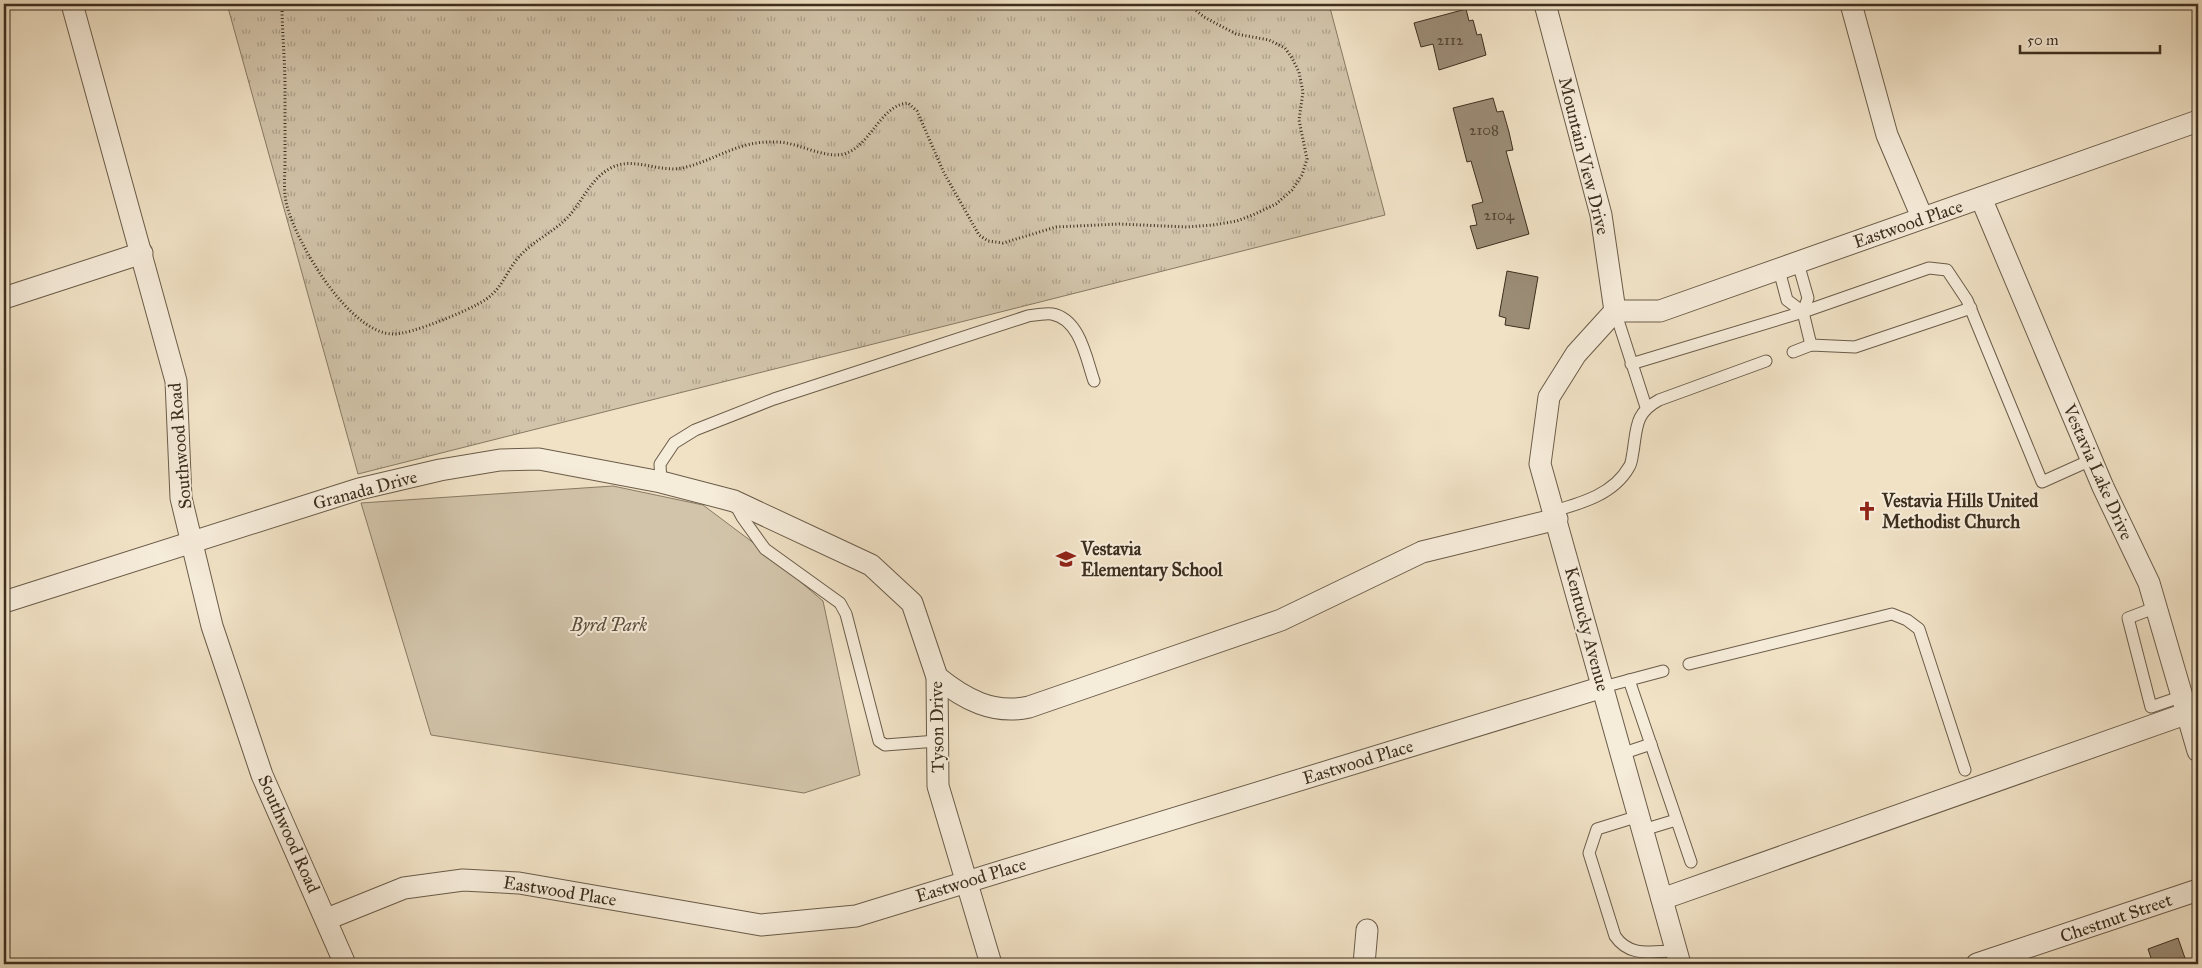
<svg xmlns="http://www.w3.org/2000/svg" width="2202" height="968" font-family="'IM FELL Great Primer',serif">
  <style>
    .grass { fill: url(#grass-tufts); stroke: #887a64 }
    .park { fill: #d2c4aa; stroke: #887a64 }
    .building { fill: #9b8c76; stroke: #3d2f1f }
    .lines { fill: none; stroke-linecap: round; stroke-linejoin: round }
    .service-casing { stroke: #6a5c49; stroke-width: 13 }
    .minor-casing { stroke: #6a5c49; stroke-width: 23 }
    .path { stroke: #3d2f1f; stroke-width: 3; stroke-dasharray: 1 2.5; stroke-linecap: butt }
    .service { stroke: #f6ecda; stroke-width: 11 }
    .minor { stroke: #f6ecda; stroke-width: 21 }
    .labels { text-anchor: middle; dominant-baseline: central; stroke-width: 4; stroke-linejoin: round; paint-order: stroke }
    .number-label { font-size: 15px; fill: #544635 }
    .street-label { font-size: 18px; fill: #3d2f1f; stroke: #f6ecda }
    .poi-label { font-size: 18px; font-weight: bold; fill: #3d2f1f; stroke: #f6ecda; text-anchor: start }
    .park-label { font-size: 18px; font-style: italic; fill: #5b4d3b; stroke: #f6ecda }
  </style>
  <defs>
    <pattern id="grass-tufts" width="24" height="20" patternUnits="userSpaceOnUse" patternTransform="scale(1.25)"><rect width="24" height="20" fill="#d2c4aa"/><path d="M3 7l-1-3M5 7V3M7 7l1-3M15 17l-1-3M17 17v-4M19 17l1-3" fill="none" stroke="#aca08a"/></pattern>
  </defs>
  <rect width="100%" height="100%" fill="#f1e2c6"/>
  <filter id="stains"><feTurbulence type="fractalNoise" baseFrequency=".004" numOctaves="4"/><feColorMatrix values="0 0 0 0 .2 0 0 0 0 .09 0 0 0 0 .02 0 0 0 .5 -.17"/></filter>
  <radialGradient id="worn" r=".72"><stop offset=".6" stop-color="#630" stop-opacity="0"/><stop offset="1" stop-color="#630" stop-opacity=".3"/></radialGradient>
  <path class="grass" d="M227 4H1329L1385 215 358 474Z"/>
  <path class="park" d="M613 486 703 505 763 550 823 601 860 775 804 793 431 735 361 503Z"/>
  <g class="building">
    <path d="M1466 9 1469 21 1473 20 1477 35 1481 34 1486 55 1439 70 1433 44 1421 47 1414 23Z"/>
    <path d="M1493 98 1497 112 1503 111 1509 132 1513 150 1506 151 1529 234 1477 249 1470 226 1477 225 1472 205 1483 202 1471 161 1467 162 1453 108Z"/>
    <path d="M1507 271 1538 277 1529 329 1505 325 1506 318 1499 316Z"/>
    <path d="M2178 938 2187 964H2153L2148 949Z"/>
  </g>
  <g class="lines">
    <defs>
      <g id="service">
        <path d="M1798 263 1808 298 1803 312 1811 345"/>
        <path d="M1779 270 1787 300 1803 312"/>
        <path d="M1615 311 1646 407"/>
        <path d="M1793 352 1811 345 1855 347 1971 308"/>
        <path d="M1631 364 1803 312 1929 268 1947 270 1967 300 2042 482 2091 460"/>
        <path d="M661 482 660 464 674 443 695 430 774 399 1028 316C1035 315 1045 313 1052 314 1080 319 1086 358 1094 381"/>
        <path d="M735 504 742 517 765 549 840 603 846 614 879 741 885 745 937 741"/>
        <path d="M1554 511C1582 503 1614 494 1629 467 1632 463 1632 456 1633 452 1637 427 1635 413 1659 400L1766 361"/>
        <path d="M2157 607 2128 618 2151 707 2183 696"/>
        <path d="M1689 664 1892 614 1907 620 1919 629 1965 770"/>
        <path d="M1629 680 1691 862"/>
        <path d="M1603 687 1663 671"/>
        <path d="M1621 754 1651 744"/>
        <path d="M1639 816 1597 829 1589 853 1615 936C1630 958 1652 951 1676 951"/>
        <path d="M1643 830 1676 820"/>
      </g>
      <g id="minor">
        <path d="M72 4 176 381 181 498 212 626 262 775 345 964"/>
        <path d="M1545 4 1601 215 1615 311"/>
        <path d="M1851 4 1887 135 1922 217"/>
        <path d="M1981 198 2103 487 2149 583 2198 751"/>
        <path d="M4 298 142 253"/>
        <path d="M1615 311 1576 354 1549 397 1540 464 1680 964"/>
        <path d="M1615 311H1660L2198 121"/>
        <path d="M4 602 359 489 440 470 500 460 539 459 661 482 734 501 871 565 912 603 937 677 938 786 991 964"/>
        <path d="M937 677C964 699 993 715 1029 707L1281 620 1422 552 1557 519"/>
        <path d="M1662 899 2188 713"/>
        <path d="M327 919 404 888 463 880 519 883 761 925 856 916 1603 687"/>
        <path d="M1364 964 1367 930"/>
        <path d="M1977 964 2198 890"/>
      </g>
    </defs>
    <use href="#service" class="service-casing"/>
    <use href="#minor" class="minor-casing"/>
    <path class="path" d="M282 4C282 32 285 60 285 88 285 112 285 137 285 162 285 177 283 191 287 206 297 244 349 333 393 334 410 335 470 310 485 300 502 289 506 272 518 258 532 241 553 233 568 217 582 202 590 180 609 169 632 155 658 173 682 168 715 161 738 140 776 142 798 142 823 159 844 154 871 146 880 105 908 103L917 111 944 173 979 235 988 241 1003 243 1056 227 1119 224 1187 227 1213 225 1237 221 1255 214 1276 204 1292 190 1302 175 1307 159 1299 120 1303 92 1299 72 1292 58 1285 48 1269 40 1236 34 1204 17 1188 4"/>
    <use href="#service" class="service"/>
    <use href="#minor" class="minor"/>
  </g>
  <defs>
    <symbol id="church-bare" viewBox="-9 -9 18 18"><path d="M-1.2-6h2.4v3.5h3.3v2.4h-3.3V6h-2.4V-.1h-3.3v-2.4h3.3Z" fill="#8f2418" stroke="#f6ecda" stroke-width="2.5" paint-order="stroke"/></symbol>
    <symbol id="school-bare" viewBox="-9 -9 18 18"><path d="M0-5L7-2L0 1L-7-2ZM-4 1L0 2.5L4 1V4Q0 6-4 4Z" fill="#8f2418" stroke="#f6ecda" stroke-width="2.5" paint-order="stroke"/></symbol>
  </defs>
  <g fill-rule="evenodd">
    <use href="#church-bare" x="1853" y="497" width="28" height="28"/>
    <use href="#school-bare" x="1052" y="545" width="28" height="28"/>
  </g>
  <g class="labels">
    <g class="number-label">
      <text x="1450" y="40">2112</text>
      <text x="1484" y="130">2108</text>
      <text x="1499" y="215">2104</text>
    </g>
    <g class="street-label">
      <text transform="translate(1584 156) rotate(76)">Mountain View Drive</text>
      <text transform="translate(1908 224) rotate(-19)">Eastwood Place</text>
      <text transform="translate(180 446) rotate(-95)">Southwood Road</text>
      <text transform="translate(2098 472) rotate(66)">Vestavia Lake Drive</text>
      <text transform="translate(365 490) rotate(-15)">Granada Drive</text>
      <text transform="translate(1587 629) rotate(75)">Kentucky Avenue</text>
      <text transform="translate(937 727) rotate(-91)">Tyson Drive</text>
      <text transform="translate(1358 762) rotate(-17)">Eastwood Place</text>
      <text transform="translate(289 834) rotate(66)">Southwood Road</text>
      <text transform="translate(971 880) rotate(-17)">Eastwood Place</text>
      <text transform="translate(560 891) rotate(9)">Eastwood Place</text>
      <text transform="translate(2116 918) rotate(-19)">Chestnut Street</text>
    </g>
    <g class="poi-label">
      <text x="1882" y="501">Vestavia Hills United<tspan x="1882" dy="21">Methodist Church</tspan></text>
      <text x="1081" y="549">Vestavia<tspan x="1081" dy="21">Elementary School</tspan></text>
    </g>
    <g class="park-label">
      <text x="609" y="625">Byrd Park</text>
    </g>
  </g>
  <rect width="2202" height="968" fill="none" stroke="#f1e2c6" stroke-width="20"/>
  <rect x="5" y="5" width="2192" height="958" fill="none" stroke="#3d2f1f" stroke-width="2.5"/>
  <rect x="10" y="10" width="2182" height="948" fill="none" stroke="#3d2f1f"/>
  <path d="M2020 45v8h140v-8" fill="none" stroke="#3d2f1f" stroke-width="2.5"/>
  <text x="2027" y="45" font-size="15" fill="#3d2f1f" stroke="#f6ecda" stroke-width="4" paint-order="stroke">50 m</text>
  <rect width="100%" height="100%" filter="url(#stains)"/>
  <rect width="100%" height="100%" fill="url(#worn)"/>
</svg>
